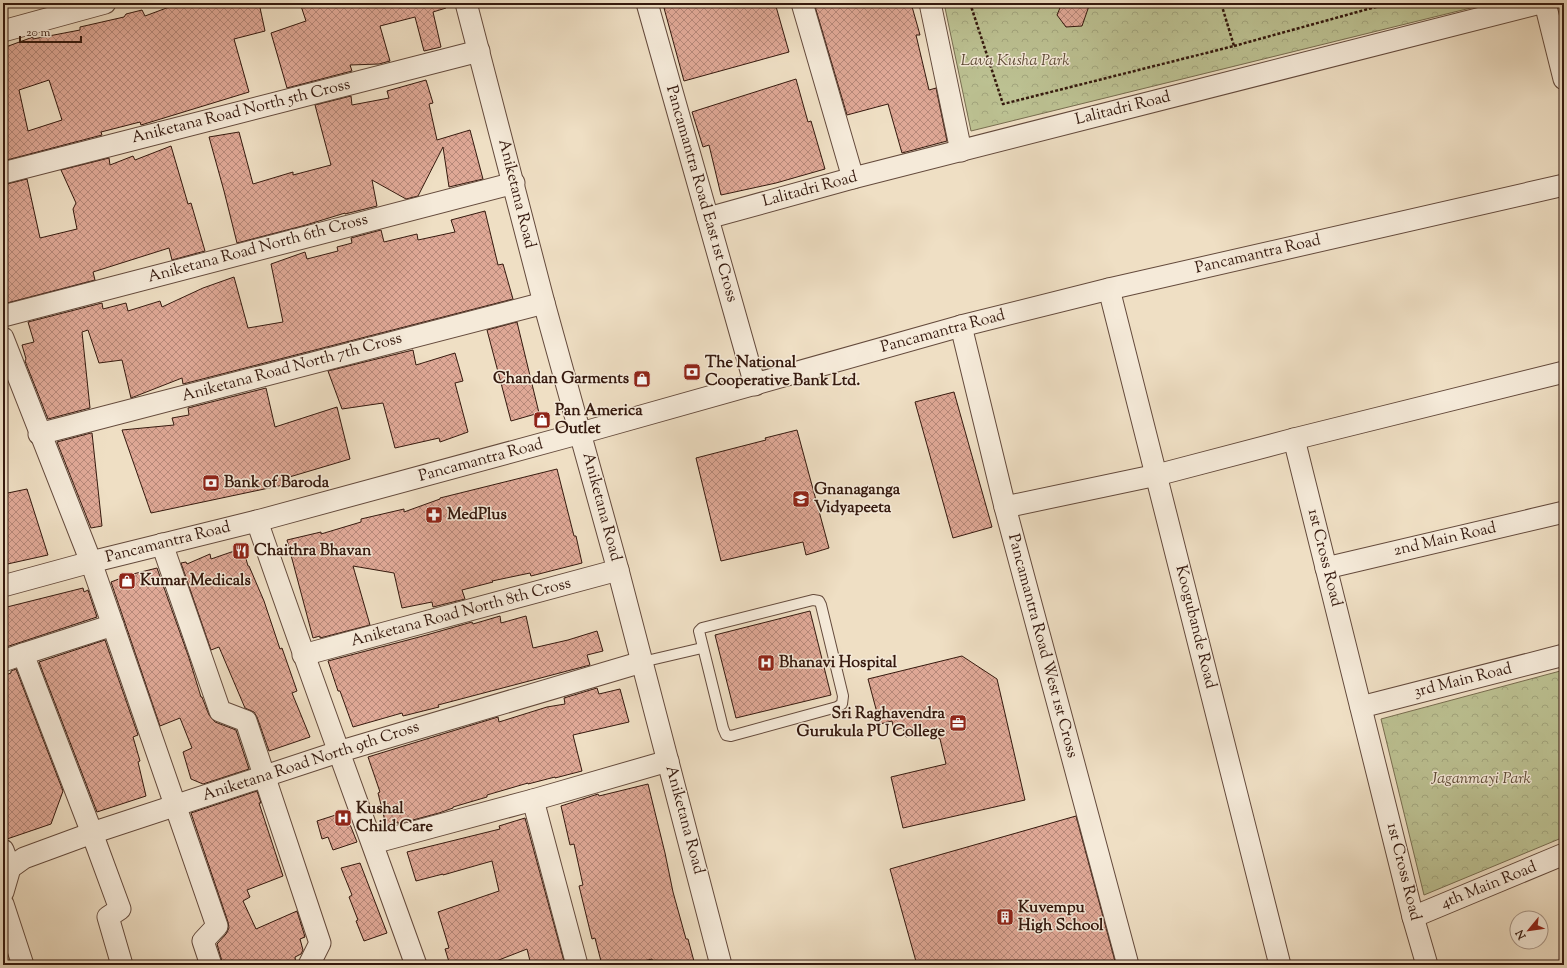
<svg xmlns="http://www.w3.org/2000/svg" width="1567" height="968" font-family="'Sorts Mill Goudy',serif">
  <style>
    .park { fill: url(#park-crowns); stroke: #786d50 }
    .building { fill: url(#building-cross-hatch); stroke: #35190e; fill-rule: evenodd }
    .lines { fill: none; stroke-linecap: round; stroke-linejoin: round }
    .service-casing { stroke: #644a3c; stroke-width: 12 }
    .minor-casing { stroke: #644a3c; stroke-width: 23 }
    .path { stroke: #35190e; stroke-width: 2.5; stroke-dasharray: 3 2; stroke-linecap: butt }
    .service { stroke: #f5ead9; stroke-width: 10 }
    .minor { stroke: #f5ead9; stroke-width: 21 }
    .labels { text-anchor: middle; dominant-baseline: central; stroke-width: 3; stroke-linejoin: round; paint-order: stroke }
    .park-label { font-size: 16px; font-style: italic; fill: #5e4b36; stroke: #f5ead9 }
    .street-label { font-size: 16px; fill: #35190e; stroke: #f5ead9 }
    .poi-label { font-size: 16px; font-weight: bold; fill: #35190e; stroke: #f5ead9; text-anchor: start }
  </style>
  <defs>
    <pattern id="park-crowns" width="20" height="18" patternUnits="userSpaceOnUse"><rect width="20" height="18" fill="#bcc192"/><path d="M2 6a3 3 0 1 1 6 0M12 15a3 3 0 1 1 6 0" fill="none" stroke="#a2a57d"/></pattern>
    <pattern id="building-cross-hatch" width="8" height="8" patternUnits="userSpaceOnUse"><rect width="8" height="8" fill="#dfa896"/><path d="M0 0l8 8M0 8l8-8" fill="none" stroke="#b68879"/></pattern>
  </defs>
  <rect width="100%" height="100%" fill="#efdfc4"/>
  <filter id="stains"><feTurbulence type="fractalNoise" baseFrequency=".005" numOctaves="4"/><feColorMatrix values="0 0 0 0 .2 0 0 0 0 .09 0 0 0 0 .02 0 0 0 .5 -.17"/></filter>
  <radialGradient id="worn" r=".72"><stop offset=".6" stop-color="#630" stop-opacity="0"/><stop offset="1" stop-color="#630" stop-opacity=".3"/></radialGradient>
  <g class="park">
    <path d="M944 3H1491L971 131Z"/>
    <path d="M1564 670V837L1424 895 1381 719Z"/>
  </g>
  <g class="building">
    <path d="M180 3H259L265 31 234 39 249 92 141 125 140 122 101 132 102 135 3 161V48L33 37V39L80 30V27L124 17 126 14 142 10 145 16ZM49 80 62 120 28 131 19 90Z"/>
    <path d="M300 3H445L446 8 433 12 441 47 424 51 415 17 380 26 390 61 379 64 350 65 352 71 287 88 271 33 306 21Z"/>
    <path d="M683 3H775L789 52 684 81 664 8Z"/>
    <path d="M814 3H911L920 35H916L929 90 936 88 947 141 902 153 888 104 847 115Z"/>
    <path d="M1062 3H1090L1082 26 1066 27 1057 15Z"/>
    <path d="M796 79 808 122 811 121 825 169 776 183 721 195 709 145 703 147 692 112Z"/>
    <path d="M426 80 433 103 429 104 437 140 470 130 483 179 449 187 443 147 418 196 406 199 372 180 377 206 345 214V213L306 225 237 243 224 191 209 137 239 132 253 184 293 172V175L331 165 315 105 351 96 352 105 389 98 387 91Z"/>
    <path d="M171 146 188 204 191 203 205 251 172 260 169 248 93 272 95 280 3 304V185L27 179 40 238 77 229 73 209 76 203 61 170 109 158 110 165 133 156 135 160Z"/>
    <path d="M485 211 498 265 503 264 513 299 183 384 182 378 131 398 122 360 99 363 88 330 82 332 90 408 48 419 25 361 26 359 22 345 34 342 28 322 102 303 103 309 126 303 128 311 160 301 162 307 203 288 234 277 248 328 283 322 271 264 305 252 307 259 338 251 337 247 352 243 351 238 381 230 384 242 417 234 418 240 455 232 451 220Z"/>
    <path d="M517 322 539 413 511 421 487 330Z"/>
    <path d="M413 350 416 365 455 353 463 381 455 383 468 432 440 442 439 438 395 448 383 403 342 409 328 371Z"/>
    <path d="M266 388 275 427 337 407 350 459 286 478 288 484 151 513 122 430 174 425 172 418 189 415 188 408Z"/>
    <path d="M954 392 992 527 953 538 915 402Z"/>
    <path d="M797 430 829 548 806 555 803 542 721 561 696 458 766 440 765 438Z"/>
    <path d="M91 433H92L102 526 91 528 57 442Z"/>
    <path d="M557 469 574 536H576L582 563 531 576 530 573 492 581 493 582 462 590 465 599 433 607 432 602 402 608 394 573 353 566 370 625 320 638V636L313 638 287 540 321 532V534L361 522V519L404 509V512L440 499V498Z"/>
    <path d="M27 489 48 555 3 565V494Z"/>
    <path d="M243 548 248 566H249L264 601 280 649 282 648 297 691 292 693 310 737 269 751 257 717 254 712 245 708 219 647 211 650 181 563 186 562 187 564 210 554 211 559Z"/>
    <path d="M157 568 189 658 201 697H202L209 715 215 722 236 730 249 769 203 784 191 779 183 752 192 748 180 718 160 726 111 582 129 575Z"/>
    <path d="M83 588 84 592 88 590 97 617 3 648V608Z"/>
    <path d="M810 611 831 695 736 718 715 635Z"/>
    <path d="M500 616 501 623 526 616 533 648 568 640 597 631 603 651 587 655 590 665 438 705 439 707 403 716 402 713 353 727 340 691H338L328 661 423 636 472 622 473 624Z"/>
    <path d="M105 640 138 735 133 737 140 761 138 762 146 796 97 812 39 662Z"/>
    <path d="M962 656 997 679 1025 800 903 828 891 777 946 764 940 739 928 731 906 737 903 728 894 730 892 721 880 724 868 679Z"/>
    <path d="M16 669 63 791 51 824 7 839 3 838V676L11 673V671Z"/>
    <path d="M597 688 599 694 620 689 629 722 573 735 582 771 555 778V777L528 784V783L487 795V797L453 807V808L439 813 398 824V822L386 825 378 793 380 792 368 757 498 717 499 722 547 707 565 704 564 698Z"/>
    <path d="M648 784 665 853 673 892 686 939H688L695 965H654L652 959 627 965H602L595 938 592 939 579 886 583 885 574 844 570 845 561 806 598 794 599 796Z"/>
    <path d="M257 791 261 803H259L283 876 247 890 250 897 243 901 256 929 297 911 305 937 300 939 303 950 301 954 295 957 296 965H223L217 944 226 934 229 928 228 922 191 813Z"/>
    <path d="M345 812 357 842 333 850 328 837 322 839 317 821Z"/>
    <path d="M1076 816 1116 965H917L890 869Z"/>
    <path d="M525 818 565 965H531L527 949 486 965H450L445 949 449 948 438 912 499 891 492 861 443 875V874L416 881 407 852 500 829 499 826Z"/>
    <path d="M360 863 387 933 364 941 356 921 358 920 349 897 352 895 341 868Z"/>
  </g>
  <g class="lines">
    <defs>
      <g id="service">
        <path d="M813 600 819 601 821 605 843 696 842 704 837 707 731 736 726 735 723 728 699 631 702 628Z"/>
        <path d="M642 662 702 648"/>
      </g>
      <g id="minor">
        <path d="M466 3 544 303 618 570 721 965"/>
        <path d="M647 3 755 385"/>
        <path d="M802 3 853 178"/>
        <path d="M930 3 961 151"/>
        <path d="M1545 3 1564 79"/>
        <path d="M3 31 105 3"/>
        <path d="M3 173 479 51"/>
        <path d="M708 218 853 178 1540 3"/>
        <path d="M1109 289 1280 965"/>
        <path d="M3 316 514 183"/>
        <path d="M961 326 1005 507 1128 965"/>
        <path d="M3 338 91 562 217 926 203 941 211 965"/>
        <path d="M39 434 544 303"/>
        <path d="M1294 439 1413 917 1427 965"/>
        <path d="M1005 507 1157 475 1294 439 1564 372"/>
        <path d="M257 521C308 670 363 817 416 965"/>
        <path d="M162 544 220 711 246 721 320 943 309 965"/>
        <path d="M1326 568 1564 512"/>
        <path d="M3 586 91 562 257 521 581 433 961 326 1109 289 1564 185"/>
        <path d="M113 625 23 654 92 833 120 909 108 917 122 965"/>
        <path d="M303 655 618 570"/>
        <path d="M3 661 23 654"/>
        <path d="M1361 707 1564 655"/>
        <path d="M533 800 577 965"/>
        <path d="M373 843 533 800 668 761"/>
        <path d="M3 850 10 868"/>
        <path d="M3 892 10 868 24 858 92 833 338 752 642 662"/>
        <path d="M3 904 23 965"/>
        <path d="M1413 917 1564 854"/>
      </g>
    </defs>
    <use href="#service" class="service-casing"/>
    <use href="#minor" class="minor-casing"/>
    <g class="path">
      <path d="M970 3 1003 104 1234 46 1221 3"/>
      <path d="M1234 46 1390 3"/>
    </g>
    <use href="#service" class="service"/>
    <use href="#minor" class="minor"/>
  </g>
  <defs>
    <symbol id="bank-square" viewBox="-11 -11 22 22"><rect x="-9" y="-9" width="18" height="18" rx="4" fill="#8f2418" stroke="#f5ead9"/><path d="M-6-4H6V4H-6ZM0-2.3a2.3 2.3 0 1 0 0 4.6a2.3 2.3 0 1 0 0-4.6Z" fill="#fff"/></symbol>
    <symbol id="shop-square" viewBox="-11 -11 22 22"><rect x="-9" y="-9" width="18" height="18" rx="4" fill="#8f2418" stroke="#f5ead9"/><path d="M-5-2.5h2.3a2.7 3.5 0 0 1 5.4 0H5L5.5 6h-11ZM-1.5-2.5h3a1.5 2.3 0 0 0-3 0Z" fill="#fff"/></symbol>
    <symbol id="school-square" viewBox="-11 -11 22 22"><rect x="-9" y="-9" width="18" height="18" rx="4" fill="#8f2418" stroke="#f5ead9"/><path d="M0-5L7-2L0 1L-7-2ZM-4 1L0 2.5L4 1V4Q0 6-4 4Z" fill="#fff"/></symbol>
    <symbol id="pharmacy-square" viewBox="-11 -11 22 22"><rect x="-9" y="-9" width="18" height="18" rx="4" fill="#8f2418" stroke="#f5ead9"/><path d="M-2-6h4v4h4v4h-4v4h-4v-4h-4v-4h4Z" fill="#fff"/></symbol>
    <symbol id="restaurant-square" viewBox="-11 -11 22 22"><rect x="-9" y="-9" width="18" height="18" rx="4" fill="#8f2418" stroke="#f5ead9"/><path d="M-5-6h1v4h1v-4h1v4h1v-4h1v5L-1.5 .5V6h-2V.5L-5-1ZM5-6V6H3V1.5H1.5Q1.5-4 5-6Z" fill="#fff"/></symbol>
    <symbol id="hospital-square" viewBox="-11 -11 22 22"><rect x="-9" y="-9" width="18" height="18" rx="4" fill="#8f2418" stroke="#f5ead9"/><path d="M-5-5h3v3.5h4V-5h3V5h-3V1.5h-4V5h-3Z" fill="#fff"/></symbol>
    <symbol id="office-square" viewBox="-11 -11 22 22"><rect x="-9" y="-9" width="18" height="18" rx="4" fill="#8f2418" stroke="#f5ead9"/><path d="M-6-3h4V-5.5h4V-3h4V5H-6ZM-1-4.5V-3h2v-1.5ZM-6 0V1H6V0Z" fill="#fff"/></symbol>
    <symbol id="building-square" viewBox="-11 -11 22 22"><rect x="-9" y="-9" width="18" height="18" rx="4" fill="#8f2418" stroke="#f5ead9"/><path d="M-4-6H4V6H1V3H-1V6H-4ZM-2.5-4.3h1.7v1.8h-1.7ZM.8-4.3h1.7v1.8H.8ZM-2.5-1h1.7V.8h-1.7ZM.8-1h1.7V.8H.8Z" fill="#fff"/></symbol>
  </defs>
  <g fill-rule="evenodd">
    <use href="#bank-square" x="682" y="362" width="20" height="20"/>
    <use href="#shop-square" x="632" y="369" width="20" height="20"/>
    <use href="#shop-square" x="532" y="410" width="20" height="20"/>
    <use href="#bank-square" x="201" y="473" width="20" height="20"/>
    <use href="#school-square" x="791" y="489" width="20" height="20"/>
    <use href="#pharmacy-square" x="424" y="505" width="20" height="20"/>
    <use href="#restaurant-square" x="231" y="541" width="20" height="20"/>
    <use href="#shop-square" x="117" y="571" width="20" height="20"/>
    <use href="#hospital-square" x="756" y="653" width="20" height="20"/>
    <use href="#office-square" x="948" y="713" width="20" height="20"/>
    <use href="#hospital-square" x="333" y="808" width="20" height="20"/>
    <use href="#building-square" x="995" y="907" width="20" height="20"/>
  </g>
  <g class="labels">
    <g class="park-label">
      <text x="1015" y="61">Lava Kusha Park</text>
      <text x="1481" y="779">Jaganmayi Park</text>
    </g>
    <g class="street-label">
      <text transform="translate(1123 109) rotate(-14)">Lalitadri Road</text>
      <text transform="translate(241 112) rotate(-14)">Aniketana Road North 5th Cross</text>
      <text transform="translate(810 190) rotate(-15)">Lalitadri Road</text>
      <text transform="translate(516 194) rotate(76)">Aniketana Road</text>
      <text transform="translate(701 194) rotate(74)">Pancamantra Road East 1st Cross</text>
      <text transform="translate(258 249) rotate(-15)">Aniketana Road North 6th Cross</text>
      <text transform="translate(1258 255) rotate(-13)">Pancamantra Road</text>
      <text transform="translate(943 332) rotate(-15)">Pancamantra Road</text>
      <text transform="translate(292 368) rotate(-15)">Aniketana Road North 7th Cross</text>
      <text transform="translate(481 461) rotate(-15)">Pancamantra Road</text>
      <text transform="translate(601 507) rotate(75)">Aniketana Road</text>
      <text transform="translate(1445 540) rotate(-13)">2nd Main Road</text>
      <text transform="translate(168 543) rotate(-14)">Pancamantra Road</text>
      <text transform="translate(1324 558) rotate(76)">1st Cross Road</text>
      <text transform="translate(461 613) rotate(-15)">Aniketana Road North 8th Cross</text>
      <text transform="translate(1195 627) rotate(76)">Koogubande Road</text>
      <text transform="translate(1042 646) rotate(75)">Pancamantra Road West 1st Cross</text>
      <text transform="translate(1463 681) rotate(-14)">3rd Main Road</text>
      <text transform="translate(311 762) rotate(-18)">Aniketana Road North 9th Cross</text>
      <text transform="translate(684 820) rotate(75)">Aniketana Road</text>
      <text transform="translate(1403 872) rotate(76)">1st Cross Road</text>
      <text transform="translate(1489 886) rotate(-22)">4th Main Road</text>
    </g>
    <g class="poi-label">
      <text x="705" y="363">The National<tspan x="705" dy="18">Cooperative Bank Ltd.</tspan></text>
      <text x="629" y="379" text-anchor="end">Chandan Garments</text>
      <text x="555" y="411">Pan America<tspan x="555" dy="18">Outlet</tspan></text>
      <text x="224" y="483">Bank of Baroda</text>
      <text x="814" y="490">Gnanaganga<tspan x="814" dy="18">Vidyapeeta</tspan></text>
      <text x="447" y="515">MedPlus</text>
      <text x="254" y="551">Chaithra Bhavan</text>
      <text x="140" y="581">Kumar Medicals</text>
      <text x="779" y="663">Bhanavi Hospital</text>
      <text x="945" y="714" text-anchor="end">Sri Raghavendra<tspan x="945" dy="18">Gurukula PU College</tspan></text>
      <text x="356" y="809">Kushal<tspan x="356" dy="18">Child Care</tspan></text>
      <text x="1018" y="908">Kuvempu<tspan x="1018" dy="18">High School</tspan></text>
    </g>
  </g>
  <rect width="1567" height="968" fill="none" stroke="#efdfc4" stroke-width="16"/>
  <rect x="4" y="4" width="1559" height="960" fill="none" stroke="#35190e" stroke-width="2"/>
  <rect x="8" y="8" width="1551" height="952" fill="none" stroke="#35190e"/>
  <g transform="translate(1529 930) rotate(241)"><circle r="19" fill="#f5ead9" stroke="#a89688"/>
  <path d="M0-3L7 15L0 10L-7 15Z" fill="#8f2418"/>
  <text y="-6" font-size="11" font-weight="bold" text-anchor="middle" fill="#35190e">N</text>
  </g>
  <path d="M20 36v6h61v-6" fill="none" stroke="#35190e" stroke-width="2"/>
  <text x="26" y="36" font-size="12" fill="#35190e" stroke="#f5ead9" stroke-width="3" paint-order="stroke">20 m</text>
  <rect width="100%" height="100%" filter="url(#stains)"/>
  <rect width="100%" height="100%" fill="url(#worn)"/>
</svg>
